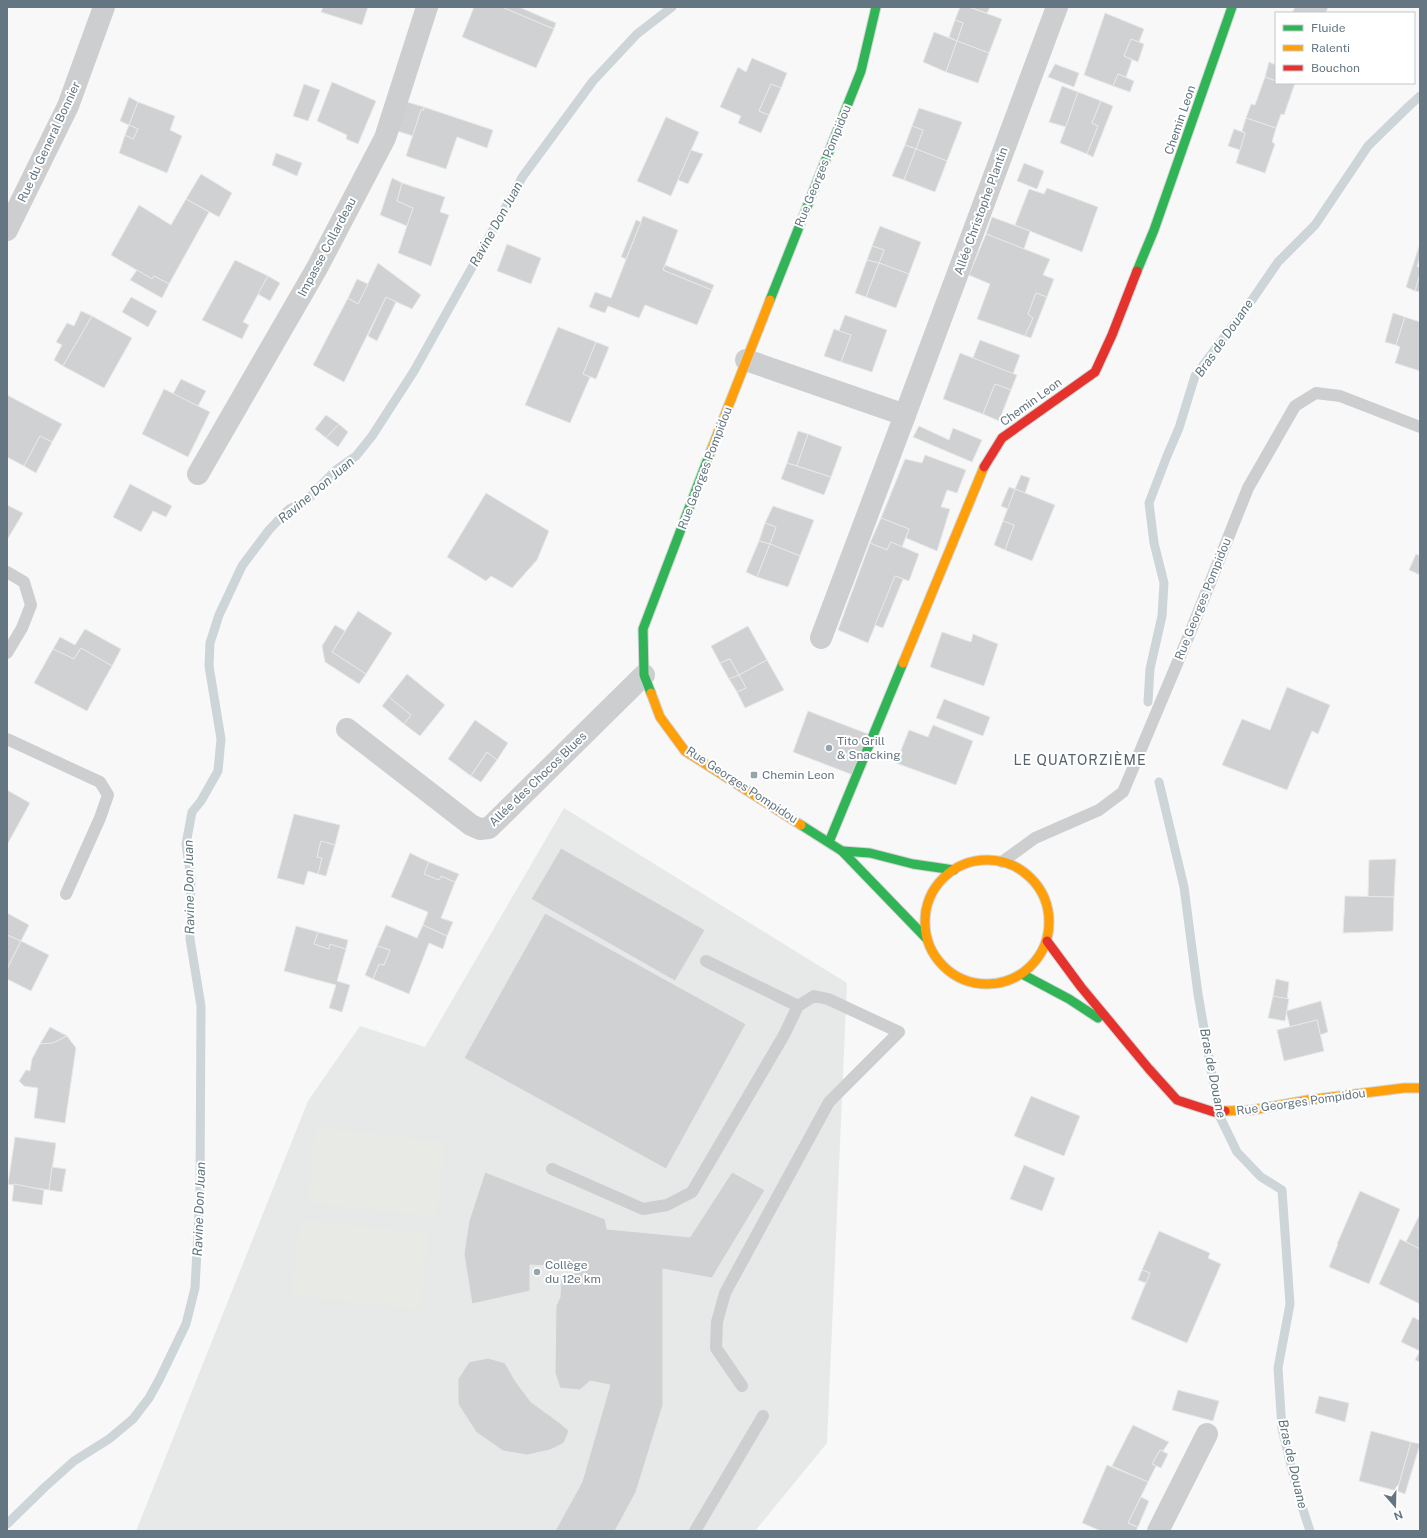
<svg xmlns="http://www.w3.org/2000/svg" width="1427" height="1538" font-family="'Public Sans',sans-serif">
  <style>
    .built { fill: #e7e8e8 }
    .green { fill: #e7eae5 }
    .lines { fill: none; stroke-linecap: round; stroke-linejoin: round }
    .stream { stroke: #cdd5d8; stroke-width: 9 }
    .building { fill: #cfd1d2; stroke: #e8e8e8 }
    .fast-casing { stroke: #d4d5d6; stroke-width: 11 }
    .slow-casing { stroke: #d4d5d6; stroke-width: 11 }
    .jam-casing { stroke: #d4d5d6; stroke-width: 11 }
    .lane { stroke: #cdcecf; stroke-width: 12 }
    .street { stroke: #cdcecf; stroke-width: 22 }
    .fast { stroke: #30b455; stroke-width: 9 }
    .slow { stroke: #ff9f0a; stroke-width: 9 }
    .jam { stroke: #e5322d; stroke-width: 9 }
    .poi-dot { fill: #98a4ab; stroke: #fff; stroke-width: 1.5 }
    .labels { text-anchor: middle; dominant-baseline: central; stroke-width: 4; stroke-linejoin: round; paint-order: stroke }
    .street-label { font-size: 12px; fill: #647682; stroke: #fff }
    .poi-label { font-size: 12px; fill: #647682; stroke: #fff; text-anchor: start }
    .water-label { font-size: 13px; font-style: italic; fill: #5e757c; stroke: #fff }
    .quarter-label { font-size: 14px; letter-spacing: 1px; fill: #56636d; stroke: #fff }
  </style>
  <rect width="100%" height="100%" fill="#f8f8f8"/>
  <path class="built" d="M564 808 847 983 827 1443 755 1531H136L308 1101 360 1026 425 1047Z"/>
  <g class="green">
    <path d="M316 1127 445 1142 436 1217 307 1203Z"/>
    <path d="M300 1220 429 1234 420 1310 291 1295Z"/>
  </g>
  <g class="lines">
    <g class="stream">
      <path d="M1148 702 1150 669 1162 616 1164 583 1154 543 1149 503 1167 456 1179 428 1195 376 1252 300 1278 262 1315 225 1368 146 1408 107 1420 96"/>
      <path d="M1159 782 1184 887 1198 994 1219 1115 1237 1152 1261 1177 1282 1190 1290 1304 1278 1368 1282 1429 1298 1494 1310 1531"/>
      <path d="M7 1524 45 1487 74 1461 109 1439 133 1419 149 1398 159 1380 186 1324 195 1288 200 1193 201 1006 190 939 191 878 186 844 192 812 201 801 218 771 221 739 209 666 210 643 219 615 242 566 269 530 289 509 307 500 336 470 356 456 372 436 414 371 523 176 593 81 637 34 672 7"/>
    </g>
  </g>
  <g class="building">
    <path d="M323 7H368L362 25 321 12Z"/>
    <path d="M474 7H502L554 29 536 68 462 37Z"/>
    <path d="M502 7H519L556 23 554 29Z"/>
    <path d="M960 7H969L1002 19 989 53 957 41 963 23 955 20Z"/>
    <path d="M969 7H990L987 13Z"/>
    <path d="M1295 7H1328L1326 13H1292Z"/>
    <path d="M1105 13 1144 29 1139 42 1131 39 1124 56 1132 60 1126 77 1118 74 1113 86 1084 75Z"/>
    <path d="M955 20 963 23 957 41 949 37Z"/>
    <path d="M934 32 957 41 946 72 923 62Z"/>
    <path d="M1131 39 1144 44 1138 62 1124 56Z"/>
    <path d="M957 41 989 53 978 83 946 72Z"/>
    <path d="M752 58 787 73 781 88 771 84 759 111 769 115 761 133 738 123 741 116 720 107 738 67 746 72Z"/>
    <path d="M1269 62 1276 65V81L1265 77Z"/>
    <path d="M1055 64 1079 73 1074 87 1048 77Z"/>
    <path d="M1118 74 1134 81 1130 92 1113 86Z"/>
    <path d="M1265 77 1276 81V83H1295L1284 115 1281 114 1276 128 1246 118 1251 104 1255 105Z"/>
    <path d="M332 82 376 101 358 144 346 139 347 135 317 121Z"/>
    <path d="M304 84 320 90 308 121 293 116Z"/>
    <path d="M771 84 781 88 769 115 759 111Z"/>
    <path d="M1062 86 1078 92 1066 127 1049 122Z"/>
    <path d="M1078 92 1101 101 1092 123 1098 126 1087 154 1060 143Z"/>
    <path d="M129 97 138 102 129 125 120 121Z"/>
    <path d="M1101 101 1113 106 1093 157 1087 154 1098 126 1092 123Z"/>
    <path d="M138 102 175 116 170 130 182 136 167 173 119 153 125 135 133 139 138 129 129 125Z"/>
    <path d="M407 102 424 107V110H421L413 136 397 131Z"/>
    <path d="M424 107 493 130 487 148 457 137 446 169 406 156 421 110H424Z"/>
    <path d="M919 108 962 122 947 161 916 149 923 130 912 126Z"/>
    <path d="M666 117 699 132 671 196 637 181Z"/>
    <path d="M1246 118 1276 128 1272 142 1275 144 1265 173 1236 163 1245 133 1242 131Z"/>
    <path d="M129 125 138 129 133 139 125 135Z"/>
    <path d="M912 126 923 130 916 149 905 145Z"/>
    <path d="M1234 129 1245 133 1240 150 1228 146Z"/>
    <path d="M905 145 916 149 904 180 892 176Z"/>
    <path d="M916 149 947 161 935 192 904 180Z"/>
    <path d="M691 150 703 154 688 184 678 180Z"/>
    <path d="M276 153 302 163 297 176 272 165Z"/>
    <path d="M1024 163 1044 171 1037 189 1017 181Z"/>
    <path d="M201 174 232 193 219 217 186 199Z"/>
    <path d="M392 178 402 183 397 201 413 208 407 226 380 215Z"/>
    <path d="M402 183 445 197 440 212 449 215 431 266 398 253 413 208 397 201Z"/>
    <path d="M1047 188 1098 207 1082 252 1015 225 1029 189 1044 194Z"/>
    <path d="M186 199 209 212 169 284 154 276 152 279 111 255 139 205 171 225Z"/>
    <path d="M643 216 678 230 663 270 712 290 697 325 645 305 639 318 608 306 605 313 589 307 595 292 611 298Z"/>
    <path d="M992 217 1030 231 1024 249 986 234Z"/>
    <path d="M636 220 641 222 626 259 621 257Z"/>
    <path d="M880 226 921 242 909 274 879 263 884 250 872 246Z"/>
    <path d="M986 234 1050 259 1043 275 1054 279 1047 297 1036 293 1028 314 1033 318 1025 336 977 319 990 284 969 275Z"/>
    <path d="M1420 243V257L1417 267H1420V274L1415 291 1406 287Z"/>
    <path d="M507 244 541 258 531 284 497 271Z"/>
    <path d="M872 246 884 250 879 263 867 260Z"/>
    <path d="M235 260 268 276 243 322 249 325 242 339 202 320Z"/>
    <path d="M867 260 879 263 866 297 855 293Z"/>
    <path d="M378 263 421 295 412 309 386 297 344 382 313 365 348 298 358 304Z"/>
    <path d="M879 263 909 274 896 308 866 297Z"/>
    <path d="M665 265 714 285 712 290 663 270Z"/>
    <path d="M137 270 152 279 154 276 169 284 162 298 130 280Z"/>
    <path d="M1420 274V292L1415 291Z"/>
    <path d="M268 276 280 283 270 301 258 294Z"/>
    <path d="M357 279 368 284 358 304 348 298Z"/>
    <path d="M1036 293 1047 297 1031 338 1025 336 1033 318 1028 314Z"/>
    <path d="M131 297 157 311 148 327 122 312Z"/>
    <path d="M386 297 396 302 377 341 368 336Z"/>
    <path d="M81 311 92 316 63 366 54 360 62 345 56 342 67 323 74 326Z"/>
    <path d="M1393 313 1405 317 1396 345 1385 342Z"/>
    <path d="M845 315 887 330 872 372 841 362 851 335 839 331Z"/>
    <path d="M92 316 132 338 104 388 63 366Z"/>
    <path d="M1405 317 1420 322V371L1395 363 1400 347 1396 345Z"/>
    <path d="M558 327 596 342 583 374 590 377 570 423 525 405Z"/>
    <path d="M834 329 851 335 841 362 824 356Z"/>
    <path d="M980 340 1020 355 1013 374 973 358Z"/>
    <path d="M596 342 609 347 596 379 583 374Z"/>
    <path d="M960 353 1017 375 1011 390 995 384 983 414 943 399Z"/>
    <path d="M181 379 206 391 198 406 173 394Z"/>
    <path d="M995 384 1011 390 999 421 983 414Z"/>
    <path d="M164 389 210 412 188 457 142 434Z"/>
    <path d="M7 395 62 424 52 442 40 436 24 466 7 457Z"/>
    <path d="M326 415 339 424 326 438 315 429Z"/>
    <path d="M339 424 348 432 338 447 326 438Z"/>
    <path d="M919 426 949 440 953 428 982 440 972 462 913 437Z"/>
    <path d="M798 431 808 434 797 466 787 463Z"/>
    <path d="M808 434 842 447 831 477 797 466Z"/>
    <path d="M40 436 52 442 36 473 24 466Z"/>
    <path d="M925 455 966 470 957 493 947 490 941 507 950 509 937 551 906 538 909 529 881 518 905 459 922 463Z"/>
    <path d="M787 463 831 477 824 495 781 479Z"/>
    <path d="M1021 475 1030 478 1025 493 1015 489Z"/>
    <path d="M130 484 172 506 166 517 153 511 141 532 113 517Z"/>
    <path d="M1009 487 1015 489 1008 509 1001 506Z"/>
    <path d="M1015 489 1055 505 1032 561 1005 550 1014 525 1003 521Z"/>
    <path d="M486 493 549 531 537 560 512 588 491 576 486 581 447 557Z"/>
    <path d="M7 505 23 513 7 540Z"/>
    <path d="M773 506 814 520 800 556 770 544 776 527 765 523Z"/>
    <path d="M881 518 909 529 902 547 891 542 887 550 870 543Z"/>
    <path d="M1003 521 1014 525 1005 550 994 545Z"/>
    <path d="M765 523 776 527 770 544 759 541Z"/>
    <path d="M759 541 770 544 757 577 746 572Z"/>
    <path d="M891 542 919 554 909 581 895 576 868 643 838 630 870 543 887 550Z"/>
    <path d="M770 544 800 556 788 587 757 577Z"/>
    <path d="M1416 554 1420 556V575L1409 570Z"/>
    <path d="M895 576 903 579 883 628 875 625Z"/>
    <path d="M358 611 392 633 366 674 332 652Z"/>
    <path d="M335 625 345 631 332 652 366 674 359 684 325 662 322 646Z"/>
    <path d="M748 626 767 660 739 675 730 659 720 663 711 646Z"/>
    <path d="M85 629 121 649 112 666 81 648 74 659 53 649 60 637 75 645Z"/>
    <path d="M942 632 971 642 973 634 998 644 984 686 930 667Z"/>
    <path d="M81 648 112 666 87 711 34 683 53 649 74 659Z"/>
    <path d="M730 659 739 675 729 679 720 663Z"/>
    <path d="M767 660 784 690 745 708 737 692 746 688 739 675Z"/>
    <path d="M407 674 445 705 420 736 404 724 411 715 389 697Z"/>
    <path d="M739 675 746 688 737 692 729 679Z"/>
    <path d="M1287 687 1330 705 1318 734 1312 731 1287 790 1222 765 1242 719 1270 730Z"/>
    <path d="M389 697 411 715 404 724 382 706Z"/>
    <path d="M944 699 990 717 983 736 936 718Z"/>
    <path d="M808 711 868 734 853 775 793 752Z"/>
    <path d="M475 720 508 743 497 760 487 752 471 776 448 759Z"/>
    <path d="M933 725 973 741 956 785 896 763 909 730 928 737Z"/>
    <path d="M487 752 497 760 481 782 471 776Z"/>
    <path d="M7 790 30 803 7 845Z"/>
    <path d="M294 814 340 825 335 845 321 841 317 857 322 858 318 874 308 871 304 885 277 878Z"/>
    <path d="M321 841 335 845 326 876 318 874 322 858 317 857Z"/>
    <path d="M561 848 705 930 675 981 531 899Z"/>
    <path d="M410 853 429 862 424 874 439 880 441 876 455 882 441 918 453 922 447 936 423 925 428 912 391 897Z"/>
    <path d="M1396 859 1394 897H1368L1369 860Z"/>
    <path d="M429 862 459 874 455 882 441 876 439 880 424 874Z"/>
    <path d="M1345 896 1394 897 1393 931 1343 933Z"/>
    <path d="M7 913 29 925 21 941 7 935Z"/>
    <path d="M545 913 746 1024 666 1169 464 1058Z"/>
    <path d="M386 925 417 938 423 925 447 936 443 949 429 943 409 994 373 979 379 964 384 965 390 950 377 946Z"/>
    <path d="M296 926 318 932 314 944 329 949 330 944 346 949 337 981 350 985 342 1012 329 1008 336 985 284 971Z"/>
    <path d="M318 932 348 940 346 949 330 944 329 949 314 944Z"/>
    <path d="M7 935 21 941 7 969Z"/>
    <path d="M21 941 49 955 31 991 7 979V969Z"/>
    <path d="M377 946 390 950 384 965 379 964 373 979 365 975Z"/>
    <path d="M1276 979 1289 982 1287 1000 1273 996Z"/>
    <path d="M1273 996 1289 999 1285 1021 1268 1018Z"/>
    <path d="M1321 1001 1328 1032 1320 1035 1317 1020 1290 1027 1286 1011Z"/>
    <path d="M1317 1020 1324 1051 1284 1061 1277 1030Z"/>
    <path d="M50 1027 67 1036 53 1043 40 1044Z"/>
    <path d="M67 1036 76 1048 65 1123 34 1118 38 1088 24 1086 19 1081 26 1070 30 1071 32 1059 40 1044 53 1043Z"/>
    <path d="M1031 1096 1080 1116 1064 1156 1014 1136Z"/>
    <path d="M15 1137 56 1143 49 1190 8 1184Z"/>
    <path d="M1024 1165 1055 1178 1042 1211 1010 1199Z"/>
    <path d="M52 1167 66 1169 62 1192 49 1190Z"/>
    <path d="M485 1172 605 1219 607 1229 690 1237 732 1172 765 1190 712 1278 663 1269V1405L636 1492 615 1531H555L582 1482 610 1385 590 1381 580 1390 560 1388 555 1373 556 1306 560 1297 561 1280 574 1274 572 1267 530 1265V1291L472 1304 464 1254 469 1221Z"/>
    <path d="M14 1184 44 1190 42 1205 12 1201Z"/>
    <path d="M1360 1191 1400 1209 1369 1284 1329 1267 1338 1244H1337Z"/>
    <path d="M1420 1214V1249L1406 1242Z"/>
    <path d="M1159 1231 1210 1253 1208 1258 1221 1264 1187 1343 1131 1319 1150 1273 1142 1270Z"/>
    <path d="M1400 1239 1420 1249V1304L1379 1284Z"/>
    <path d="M1142 1270 1150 1273 1146 1283 1138 1280Z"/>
    <path d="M1413 1317 1420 1321V1351L1401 1342Z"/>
    <path d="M1420 1351V1362L1415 1360Z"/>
    <path d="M488 1358 505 1363 516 1382 531 1402 560 1423 569 1431 564 1443 550 1450 527 1455 503 1451 476 1432 458 1404V1379L469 1362Z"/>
    <path d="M1178 1390 1219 1401 1213 1421 1172 1410Z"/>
    <path d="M1319 1396 1349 1403 1345 1422 1315 1413Z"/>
    <path d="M1133 1425 1169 1442 1163 1451 1160 1450 1152 1464 1156 1466 1148 1482 1112 1466Z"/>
    <path d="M1371 1431 1411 1442 1397 1491 1359 1481Z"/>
    <path d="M1411 1442 1420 1444 1405 1494 1397 1491Z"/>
    <path d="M1160 1450 1168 1454 1161 1468 1152 1464Z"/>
    <path d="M1107 1465 1148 1482 1128 1523 1138 1527 1136 1531H1101L1082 1523Z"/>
    <path d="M1141 1497 1149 1501 1138 1527 1128 1523Z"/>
  </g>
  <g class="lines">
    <defs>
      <g id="fast">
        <path d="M1137 271 1154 230 1232 7"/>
        <path d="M770 300 861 71 876 7"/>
        <path d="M651 693 644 675 643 629 710 453"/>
        <path d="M801 825 842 851 927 939"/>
        <path d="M829 842 903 663"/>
        <path d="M842 851 870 853 913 864 954 870"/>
        <path d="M1022 974 1069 999 1098 1018"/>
      </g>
      <g id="slow">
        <path d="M710 453 770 300"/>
        <path d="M903 663 984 467"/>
        <path d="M651 693 660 717 685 751 801 825"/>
        <circle cx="987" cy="922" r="62"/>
        <path d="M1225 1111 1252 1110 1308 1100 1404 1088H1420"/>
      </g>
      <g id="jam">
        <path d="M984 467 1002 438 1095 372 1112 335 1137 271"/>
        <path d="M1047 941 1081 987 1149 1069 1177 1100 1214 1112 1225 1111"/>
      </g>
    </defs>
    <use href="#fast" class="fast-casing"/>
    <use href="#slow" class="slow-casing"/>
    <use href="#jam" class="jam-casing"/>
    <g class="lane">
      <path d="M7 572 24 582 31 605 22 628 7 653"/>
      <path d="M7 739 100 782 108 795 100 818 66 894"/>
      <path d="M1002 862 1035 838 1099 810 1123 792 1192 628 1248 488 1295 406 1316 393 1340 396 1420 427"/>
      <path d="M706 961 798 1006"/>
      <path d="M552 1169 643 1209 667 1205 692 1192 784 1035 798 1006 814 996 828 999 899 1032 829 1102 725 1293 717 1322 716 1348 742 1386"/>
      <path d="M695 1531 763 1416"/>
    </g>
    <g class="street">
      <path d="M7 230 68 106 104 7"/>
      <path d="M746 360 905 415"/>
      <path d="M198 474 317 268 385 138 427 7"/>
      <path d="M821 638 905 415 1057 7"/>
      <path d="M347 729 471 825 480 829 489 828 644 675"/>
      <path d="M1158 1531 1207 1434"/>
    </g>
    <use href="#fast" class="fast"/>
    <use href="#slow" class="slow"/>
    <use href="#jam" class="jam"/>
  </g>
  <g class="poi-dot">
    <circle cx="829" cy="748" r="4"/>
    <rect x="750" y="771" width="8" height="8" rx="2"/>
    <circle cx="537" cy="1272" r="4"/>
  </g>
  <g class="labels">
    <g class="street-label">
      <text transform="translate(1180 120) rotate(-71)">Chemin Leon</text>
      <text transform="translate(49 142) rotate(-65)">Rue du General Bonnier</text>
      <text transform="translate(823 166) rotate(-68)">Rue Georges Pompidou</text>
      <text transform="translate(981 211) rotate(-70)">Allée Christophe Plantin</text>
      <text transform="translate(327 247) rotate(-62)">Impasse Collardeau</text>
      <text transform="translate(1031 402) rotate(-36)">Chemin Leon</text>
      <text transform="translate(705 468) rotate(-69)">Rue Georges Pompidou</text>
      <text transform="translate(1203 599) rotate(-68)">Rue Georges Pompidou</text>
      <text transform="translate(538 779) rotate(-44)">Allée des Chocos Blues</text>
      <text transform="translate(742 785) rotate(33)">Rue Georges Pompidou</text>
      <text transform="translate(1301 1102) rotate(-8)">Rue Georges Pompidou</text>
    </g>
    <g class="poi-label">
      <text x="837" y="741">Tito Grill<tspan x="837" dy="14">&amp; Snacking</tspan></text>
      <text x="762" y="775">Chemin Leon</text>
      <text x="545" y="1265">Collège<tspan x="545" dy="14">du 12e km</tspan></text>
    </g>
    <g class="water-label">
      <text transform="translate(496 224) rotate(-61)">Ravine Don Juan</text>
      <text transform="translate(1224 338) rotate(-55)">Bras de Douane</text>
      <text transform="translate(316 490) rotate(-40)">Ravine Don Juan</text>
      <text transform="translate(189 887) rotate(-91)">Ravine Don Juan</text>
      <text transform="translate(1213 1073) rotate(79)">Bras de Douane</text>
      <text transform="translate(199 1209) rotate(-88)">Ravine Don Juan</text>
      <text transform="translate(1293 1464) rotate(77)">Bras de Douane</text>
    </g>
    <g class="quarter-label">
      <text x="1080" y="760">LE QUATORZIÈME</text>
    </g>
  </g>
  <rect width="1427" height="1538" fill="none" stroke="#647682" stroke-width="16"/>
  <rect x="1275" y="12" width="140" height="72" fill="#ffffff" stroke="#c1c8cd"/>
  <rect x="1283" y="25" width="20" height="6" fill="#30b455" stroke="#c1c8cd"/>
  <text x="1311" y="32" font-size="12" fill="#647682">Fluide</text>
  <rect x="1283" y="45" width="20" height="6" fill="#ff9f0a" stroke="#c1c8cd"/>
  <text x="1311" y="52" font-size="12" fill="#647682">Ralenti</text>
  <rect x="1283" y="65" width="20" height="6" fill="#e5322d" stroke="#c1c8cd"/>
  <text x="1311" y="72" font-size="12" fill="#647682">Bouchon</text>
  <g transform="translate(1395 1506) rotate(160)" stroke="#ffffff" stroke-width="3" paint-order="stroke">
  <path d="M0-3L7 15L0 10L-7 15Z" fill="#647682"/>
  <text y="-6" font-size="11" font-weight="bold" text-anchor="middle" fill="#647682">N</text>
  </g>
</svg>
